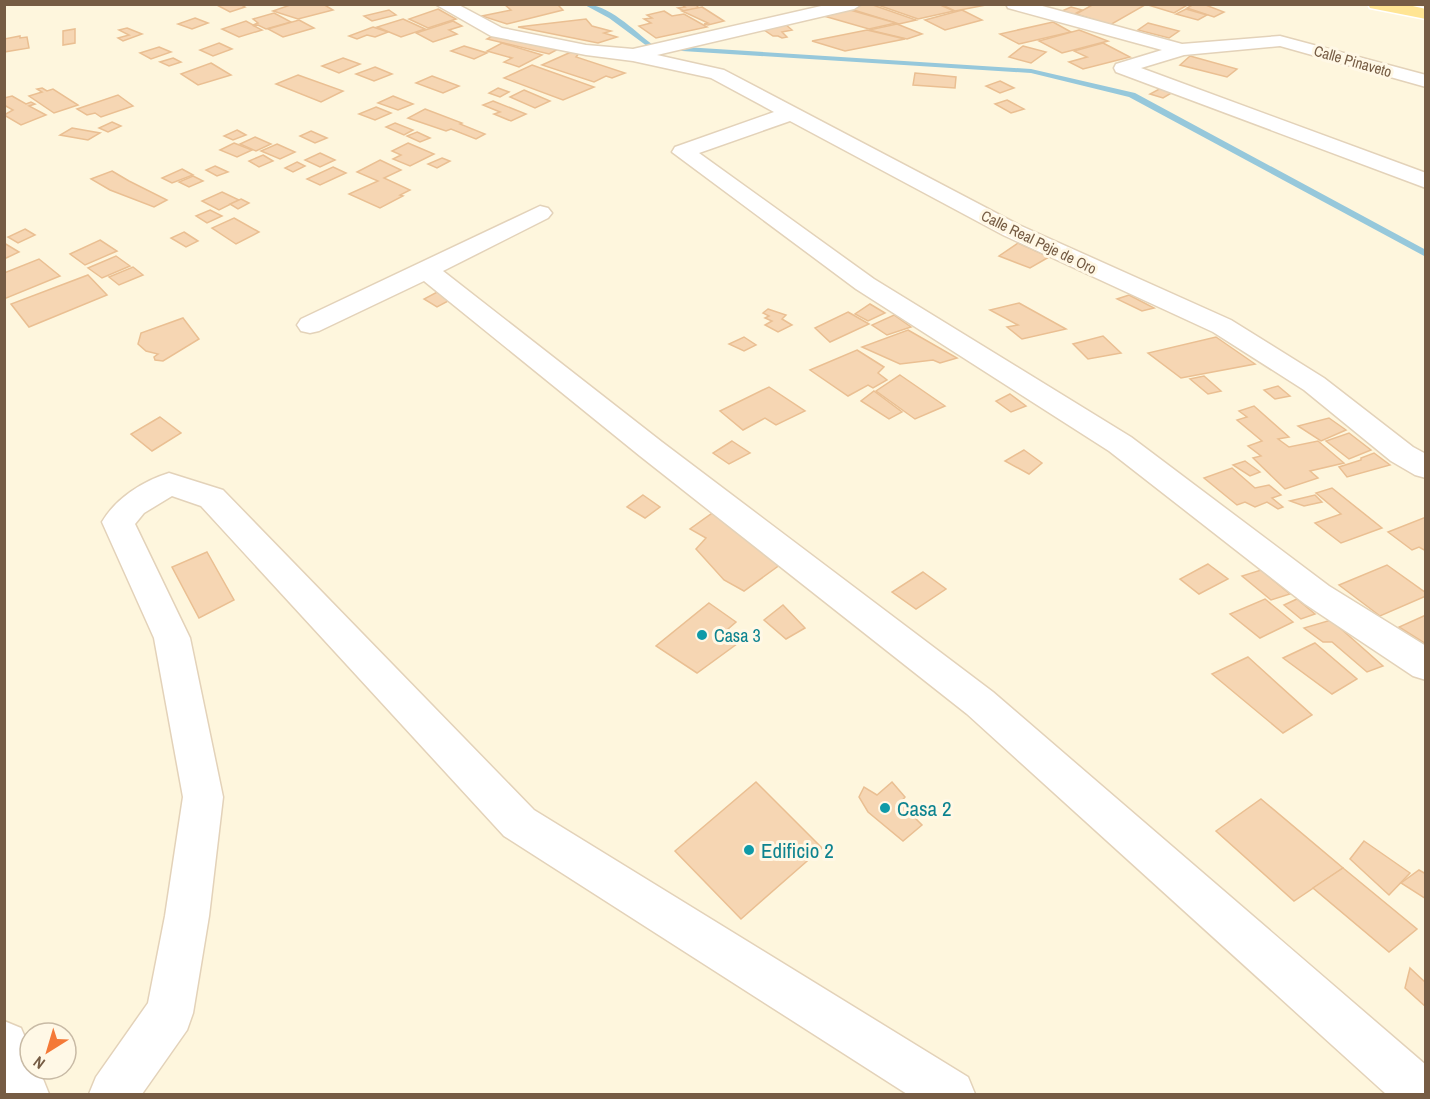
<svg xmlns="http://www.w3.org/2000/svg" width="1430" height="1099" font-family="'Archivo Narrow',sans-serif">
  <style>
    .lines { fill: none; stroke-linecap: round; stroke-linejoin: round }
    .stream { fill: #96c8db; fill-rule: evenodd }
    .building { fill: #f6d6b3; stroke: #eabf92; stroke-width: 1.5 }
    .minor-casing { stroke: #e3d2b9; stroke-width: 3 }
    .major-casing { stroke: #fff; stroke-width: 3 }
    .minor { fill: #fff; fill-rule: evenodd }
    .major { fill: #ffe594; fill-rule: evenodd }
    .culture-dot { fill: #0f9aa8; stroke: #fff8e6; stroke-width: 2 }
    .labels { text-anchor: middle; dominant-baseline: central; stroke-width: 6; stroke-linejoin: round; paint-order: stroke }
    .far-street-label { font-size: 15px; fill: #765c44; stroke: #fff8e6 }
    .culture-label { font-size: 18px; fill: #0d838f; stroke: #fff8e6; text-anchor: start }
    .near-culture-label { font-size: 21px; fill: #0d838f; stroke: #fff8e6; text-anchor: start }
  </style>
  <rect width="100%" height="100%" fill="#fef6dd"/>
  <g class="lines">
    <path class="stream" d="M583 4C609 4 633 30 653 45L1031 69 1135 93 1426 250V257L1129 97 1031 73 651 49 609 18Z"/>
  </g>
  <g class="building">
    <path d="M215 4H240L245 7 230 12Z"/>
    <path d="M293 4H323L333 10 298 19 273 11Z"/>
    <path d="M504 4H557L563 10 507 24 482 16 511 10Z"/>
    <path d="M681 4H695L699 8 684 11 678 8 685 7Z"/>
    <path d="M857 4H870L916 20 899 24 844 7Z"/>
    <path d="M875 4H938L954 11 918 19Z"/>
    <path d="M940 4H991L955 11Z"/>
    <path d="M1094 4H1142L1145 5 1110 25 1076 14Z"/>
    <path d="M1145 4H1189L1174 13Z"/>
    <path d="M1194 4H1203L1224 12 1214 17 1187 8Z"/>
    <path d="M702 7 724 21 708 25 704 24 708 23 682 11Z"/>
    <path d="M1071 7 1082 10 1073 15 1062 11Z"/>
    <path d="M843 8 896 23 869 29 817 14Z"/>
    <path d="M438 9 456 19 428 28 409 19Z"/>
    <path d="M1186 9 1207 15 1198 20 1176 14Z"/>
    <path d="M389 10 396 15 372 21 364 16Z"/>
    <path d="M962 10 982 20 945 30 925 20Z"/>
    <path d="M664 11 672 16 684 14 707 27 656 38 639 26 651 23 644 19 652 18 647 15Z"/>
    <path d="M274 13 291 22 266 29 258 25 254 26 262 30 239 37 222 29 246 21 253 25 258 23 253 19Z"/>
    <path d="M195 18 208 23 192 29 178 24Z"/>
    <path d="M403 19 425 29 401 37 377 27Z"/>
    <path d="M586 19 592 26 611 31 604 33 617 37 598 43 518 27Z"/>
    <path d="M299 20 314 28 283 37 268 29Z"/>
    <path d="M453 21 462 26 449 30 457 34 433 42 416 33Z"/>
    <path d="M1053 22 1071 32 1019 44 1000 34Z"/>
    <path d="M1148 23 1179 31 1169 38 1138 30Z"/>
    <path d="M785 24 792 30 782 32 787 37 782 38 778 36H773L761 28Z"/>
    <path d="M897 24 922 34 907 39 869 30Z"/>
    <path d="M373 27 388 32 375 37 367 35 357 39 349 36Z"/>
    <path d="M127 28 142 34 123 41 118 38 129 35 119 30Z"/>
    <path d="M75 29V43L63 45V31Z"/>
    <path d="M867 30 905 39 845 51 812 41Z"/>
    <path d="M1079 30 1108 41 1062 53 1039 41Z"/>
    <path d="M498 33 562 47 549 54 487 39Z"/>
    <path d="M20 36V38L27 37 29 48 4 52V39Z"/>
    <path d="M219 43 232 49 213 56 200 50Z"/>
    <path d="M502 43 542 55 519 67 504 62 512 58 487 51Z"/>
    <path d="M1103 43 1130 57 1083 69 1069 62 1087 57 1074 51Z"/>
    <path d="M464 46 487 53 474 59 451 51Z"/>
    <path d="M1023 46 1046 52 1031 63 1009 57Z"/>
    <path d="M159 47 171 52 151 59 140 53Z"/>
    <path d="M581 51 576 57 625 73 612 78 606 76 594 82 542 65 571 52Z"/>
    <path d="M1190 56 1237 69 1227 77 1180 65Z"/>
    <path d="M173 58 181 62 169 66 160 62Z"/>
    <path d="M343 58 360 64 339 73 322 66Z"/>
    <path d="M211 63 231 75 198 85 181 74Z"/>
    <path d="M532 65 594 87 563 100 504 78Z"/>
    <path d="M375 67 392 74 374 81 356 74Z"/>
    <path d="M915 73 956 77 955 88 913 85Z"/>
    <path d="M298 75 343 91 321 102 276 84Z"/>
    <path d="M432 76 459 86 443 93 416 83Z"/>
    <path d="M1000 81 1014 88 1000 93 986 86Z"/>
    <path d="M1163 87 1175 91 1163 98 1150 94Z"/>
    <path d="M42 88 47 91 53 89 78 105 54 113 29 96 42 92 37 89Z"/>
    <path d="M498 88 509 92 500 97 489 93Z"/>
    <path d="M524 90 550 101 535 108 510 97Z"/>
    <path d="M118 95 133 106 101 117 95 113 87 115 77 109Z"/>
    <path d="M12 96 26 104 31 102 35 104 29 106 46 115 21 125 4 115 13 110 4 105V98Z"/>
    <path d="M393 96 413 104 398 110 378 103Z"/>
    <path d="M1007 100 1024 109 1011 113 995 104Z"/>
    <path d="M493 101 526 114 511 121 494 114 500 112 483 105Z"/>
    <path d="M376 107 391 113 375 120 359 114Z"/>
    <path d="M425 109 462 123 460 124 485 134 476 139 451 129 446 131 408 118Z"/>
    <path d="M112 122 121 126 108 132 99 128Z"/>
    <path d="M395 123 413 130 404 135 386 127Z"/>
    <path d="M72 128 100 133 88 140 60 135Z"/>
    <path d="M237 130 246 135 233 140 224 136Z"/>
    <path d="M311 131 327 138 315 143 300 136Z"/>
    <path d="M417 132 430 138 420 142 407 136Z"/>
    <path d="M255 137 271 144 256 151 240 144Z"/>
    <path d="M234 143 252 150 237 157 220 150Z"/>
    <path d="M408 143 434 154 410 166 393 159 401 155 392 151Z"/>
    <path d="M277 144 295 152 280 159 261 151Z"/>
    <path d="M320 153 335 160 320 167 305 160Z"/>
    <path d="M263 155 273 161 259 167 249 161Z"/>
    <path d="M442 158 450 161 437 168 428 164Z"/>
    <path d="M380 160 401 170 384 178 410 190 400 195 403 196 380 208 349 194 378 181 357 172Z"/>
    <path d="M297 162 305 166 293 172 285 168Z"/>
    <path d="M215 166 228 172 217 176 206 170Z"/>
    <path d="M333 167 346 173 320 185 307 179Z"/>
    <path d="M182 169 193 175 172 183 162 178Z"/>
    <path d="M112 171 129 181 167 200 154 207 110 190 91 179Z"/>
    <path d="M193 176 203 181 189 187 179 182Z"/>
    <path d="M222 192 239 200 219 210 202 201Z"/>
    <path d="M241 199 249 203 238 209 230 204Z"/>
    <path d="M210 210 222 216 207 223 196 216Z"/>
    <path d="M234 218 259 232 236 244 212 228Z"/>
    <path d="M25 229 35 235 18 243 8 237Z"/>
    <path d="M184 232 198 241 186 247 171 238Z"/>
    <path d="M100 240 117 251 85 265 70 254Z"/>
    <path d="M4 243 19 252 4 259Z"/>
    <path d="M1018 243 1049 257 1030 268 999 256Z"/>
    <path d="M116 256 130 266 102 278 88 268Z"/>
    <path d="M39 259 60 276 4 299V273Z"/>
    <path d="M133 267 143 275 119 285 109 277Z"/>
    <path d="M88 275 107 295 29 327 11 304Z"/>
    <path d="M439 291 452 299 437 307 424 299Z"/>
    <path d="M1129 295 1154 308 1142 311 1117 299Z"/>
    <path d="M1019 303 1066 329 1022 339 1007 327 1018 325 990 310Z"/>
    <path d="M870 304 885 313 868 321 855 314Z"/>
    <path d="M768 309 786 315 782 319 792 325 778 332 765 325 772 321 765 318 769 316 763 313Z"/>
    <path d="M848 312 869 324 830 342 815 328Z"/>
    <path d="M894 315 911 327 887 335 872 325Z"/>
    <path d="M183 318 199 339 163 361 155 360 154 357 158 354 146 351 138 344 141 333Z"/>
    <path d="M908 330 957 358 940 363 933 360 900 364 862 347Z"/>
    <path d="M1103 336 1121 353 1088 359 1073 344Z"/>
    <path d="M744 337 756 345 744 351 729 344Z"/>
    <path d="M1216 337 1255 364 1181 378 1148 353Z"/>
    <path d="M857 350 884 367 878 373 887 380 873 388 868 385 848 396 810 370Z"/>
    <path d="M900 375 945 406 915 419 876 391Z"/>
    <path d="M1204 376 1221 391 1208 394 1190 379Z"/>
    <path d="M1278 386 1290 396 1275 399 1264 390Z"/>
    <path d="M769 387 805 411 776 425 765 418 743 430 720 411Z"/>
    <path d="M874 391 902 412 889 419 861 401Z"/>
    <path d="M1010 394 1026 406 1011 412 996 401Z"/>
    <path d="M1254 406 1289 437 1278 439 1289 447 1318 441 1344 463 1310 471 1318 478 1285 489 1253 458 1261 456 1248 446 1262 441 1237 420 1247 417 1239 411Z"/>
    <path d="M160 417 181 433 152 451 131 434Z"/>
    <path d="M1329 418 1346 430 1321 441 1298 426Z"/>
    <path d="M1349 433 1371 450 1349 459 1326 441Z"/>
    <path d="M732 441 750 453 729 464 713 453Z"/>
    <path d="M1024 450 1042 463 1029 474 1005 461Z"/>
    <path d="M1374 453 1390 465 1347 477 1339 467 1361 460V458Z"/>
    <path d="M1245 461 1260 472 1250 476 1233 465Z"/>
    <path d="M1232 468 1255 488 1269 485 1281 495 1272 498 1283 507 1278 509 1267 502 1255 507 1245 502 1237 505 1204 478Z"/>
    <path d="M1332 488 1382 528 1341 543 1315 523 1341 514 1316 493Z"/>
    <path d="M643 495 660 507 645 518 627 507Z"/>
    <path d="M1315 495 1322 502 1304 506 1290 501Z"/>
    <path d="M722 506 788 559 744 591 724 580 696 549 706 538 690 529Z"/>
    <path d="M1426 517V551L1419 547 1412 550 1388 532Z"/>
    <path d="M207 552 234 600 199 618 172 567Z"/>
    <path d="M1208 564 1228 579 1199 594 1180 579Z"/>
    <path d="M1387 565 1426 593V596L1380 616 1339 585Z"/>
    <path d="M1261 570 1290 594 1271 600 1242 576Z"/>
    <path d="M923 572 946 589 916 609 892 592Z"/>
    <path d="M1265 599 1293 622 1260 638 1230 614Z"/>
    <path d="M1297 599 1315 614 1301 619 1284 605Z"/>
    <path d="M709 603 736 622 728 629 741 641 697 673 656 646Z"/>
    <path d="M783 605 805 628 786 639 764 620Z"/>
    <path d="M1426 615V644L1399 627Z"/>
    <path d="M1331 620 1383 666 1367 672 1332 642H1323L1304 628Z"/>
    <path d="M1315 643 1357 679 1332 694 1283 658Z"/>
    <path d="M1248 657 1312 715 1283 733 1212 674Z"/>
    <path d="M756 782 822 848 741 919 675 851Z"/>
    <path d="M892 782 905 797 900 803 922 825 903 841 868 812 859 797 864 787 877 795Z"/>
    <path d="M1261 799 1343 868 1294 901 1216 831Z"/>
    <path d="M1364 841 1410 873 1389 895 1350 859Z"/>
    <path d="M1343 868 1417 929 1389 952 1313 888Z"/>
    <path d="M1419 870 1426 874V899L1401 883Z"/>
    <path d="M1410 968 1426 983V1007L1405 988Z"/>
  </g>
  <g class="lines">
    <defs>
      <g id="minor">
        <path d="M435 4H457L502 28 586 45 633 49 830 4H862L854 9 657 55 724 70 1019 225 1231 320 1324 378 1413 447 1426 454V478L1415 475 1391 461 1304 390 1213 332 1003 235 790 121 699 153 874 279 1131 437 1329 586 1426 646V680L1413 676 1305 604 1109 451 856 289 672 152 675 147 774 112 711 78 633 61 586 55 491 36Z"/>
        <path d="M1006 4H1035L1182 44 1280 36 1426 75V87L1280 46 1184 55 1141 68 1426 173V188L1116 72 1114 68 1116 64 1162 50 1008 8Z"/>
        <path d="M540 206 548 208 552 213 548 218 443 271 662 442 993 692 1426 1065V1094H1386L967 714 640 456 424 281 319 331 310 333 301 331 297 325 301 319Z"/>
        <path d="M169 473 223 490 534 810 968 1077 975 1094H907L504 836 201 506 172 496 144 513 135 524 190 638 223 797 209 916 193 1013 187 1030 142 1094H89L96 1077 148 1003 165 916 183 797 154 638 102 522C116 498 143 481 169 473Z"/>
        <path d="M4 1021 21 1028 30 1049V1069H39L49 1094H4Z"/>
      </g>
      <path id="major" d="M1368 4H1404L1426 9V19L1370 8Z"/>
    </defs>
    <use href="#minor" class="minor-casing"/>
    <use href="#major" class="major-casing"/>
    <use href="#minor" class="minor"/>
    <use href="#major" class="major"/>
  </g>
  <g class="culture-dot">
    <circle cx="702" cy="635" r="6"/>
    <circle cx="885" cy="808" r="6"/>
    <circle cx="749" cy="850" r="6"/>
  </g>
  <g class="labels">
    <g class="far-street-label">
      <text transform="translate(1353 61) rotate(16)">Calle Pinaveto</text>
      <text transform="translate(1039 242) rotate(26)">Calle Real Peje de Oro</text>
    </g>
    <g class="culture-label">
      <text x="714" y="635">Casa 3</text>
    </g>
    <g class="near-culture-label">
      <text x="897" y="808">Casa 2</text>
      <text x="761" y="850">Edificio 2</text>
    </g>
  </g>
  <rect width="1430" height="1099" fill="none" stroke="#765c44" stroke-width="12"/>
  <g transform="translate(48 1051) rotate(217)"><circle r="28" fill="#fff8e6" stroke="#c8baa5" stroke-width="1.5"/>
  <path d="M0-4.5L10 22L0 15L-10 22Z" fill="#f47937"/>
  <text y="-9" font-size="16" font-weight="bold" text-anchor="middle" fill="#765c44">N</text>
  </g>
</svg>
